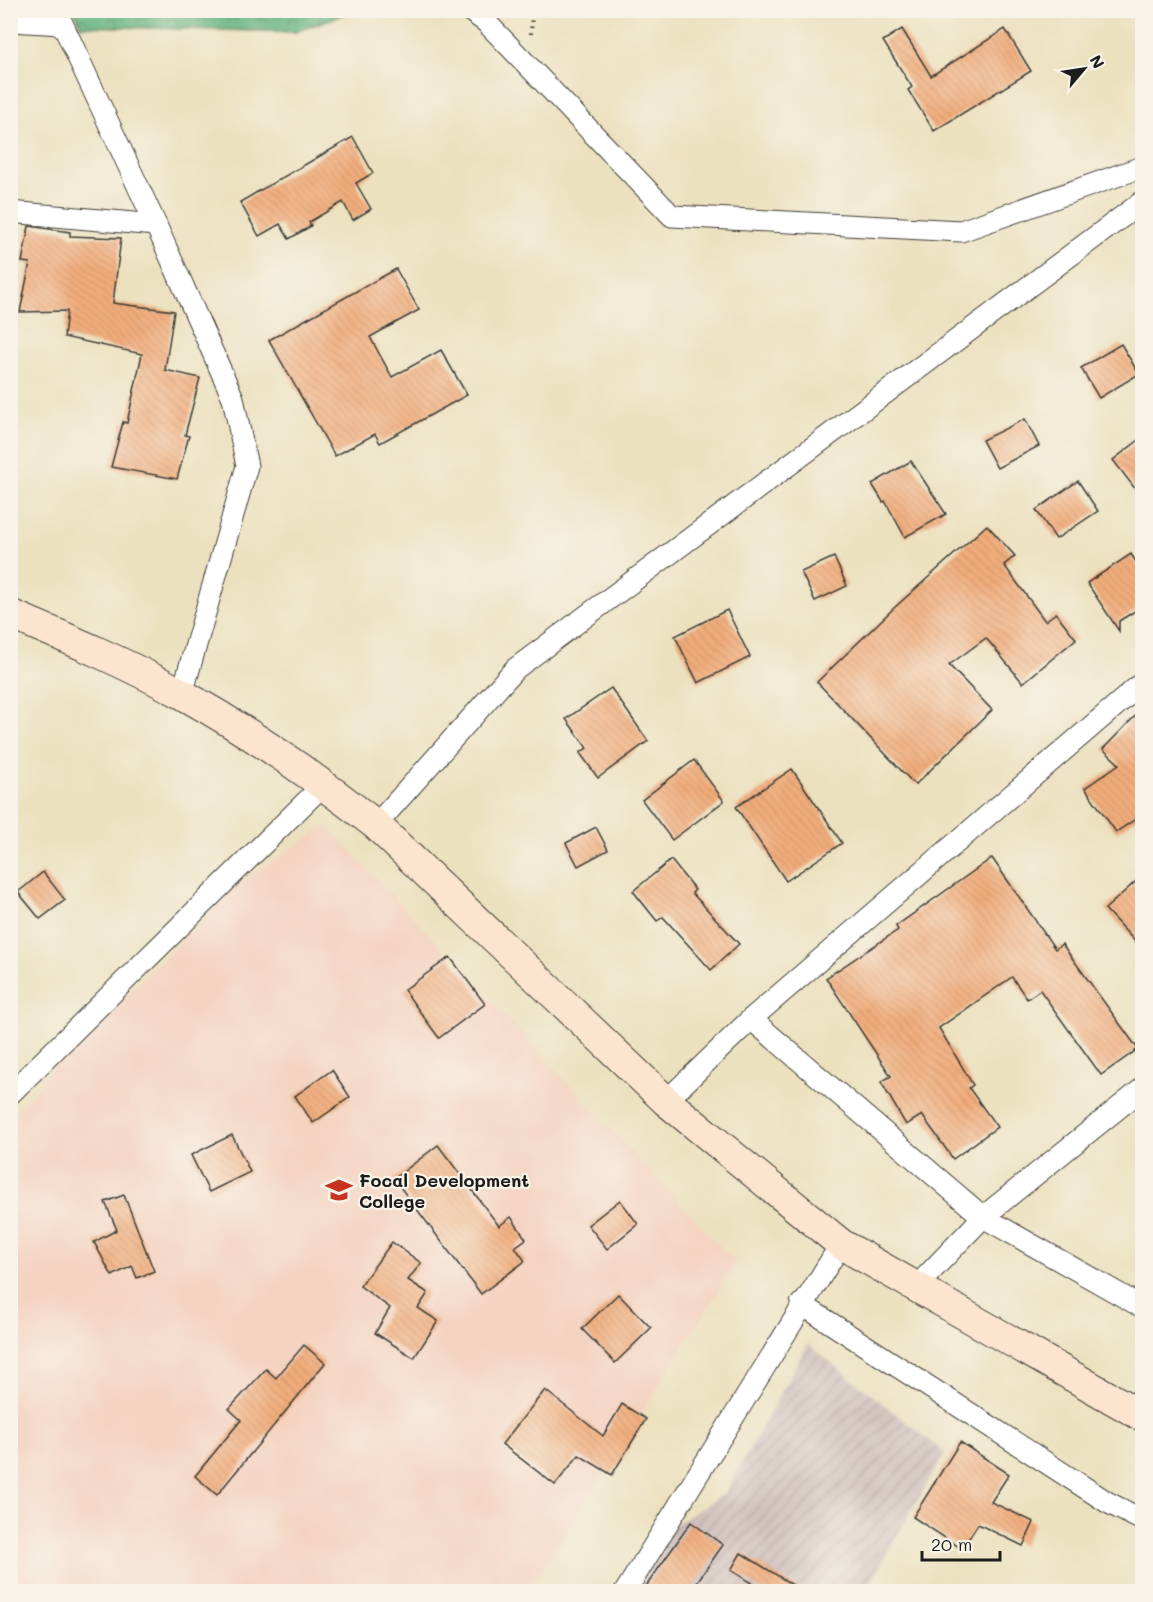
<svg xmlns="http://www.w3.org/2000/svg" width="1153" height="1602" font-family="Mali,sans-serif">
  <style>
    .built { fill: #f4d3c1 }
    .industrial { fill: url(#industrial-furrows) }
    .forest { fill: url(#forest-crowns); stroke: #3e664c; stroke-width: 1.5 }
    .building { fill: url(#building-back-hatch) }
    .lines { fill: none; stroke-linecap: round; stroke-linejoin: round }
    .street-casing { stroke: #3b3a34; stroke-width: 23 }
    .secondary-casing { stroke: #3b3a34; stroke-width: 32 }
    .path { stroke: #3b3a34; stroke-width: 4; stroke-dasharray: 1.5 4.5; stroke-linecap: butt }
    .street { stroke: #fff; stroke-width: 21 }
    .secondary { stroke: #fce5cf; stroke-width: 30 }
    .labels { text-anchor: middle; dominant-baseline: central; stroke-width: 4.5; stroke-linejoin: round; paint-order: stroke }
    .poi-label { font-size: 18px; font-weight: bold; fill: #1c1c1c; stroke: #f7f3e8; text-anchor: start }
  </style>
  <defs>
    <pattern id="industrial-furrows" width="10" height="10" patternUnits="userSpaceOnUse" patternTransform="scale(1.5)"><rect width="10" height="10" fill="#d0c0bc"/><path d="M-1 1l2-2M0 10L10 0M9 11l2-2" fill="none" stroke="#b2a4a1"/></pattern>
    <pattern id="forest-crowns" width="20" height="18" patternUnits="userSpaceOnUse" patternTransform="scale(1.5)"><rect width="20" height="18" fill="#60b07c"/><path d="M2 6a3 3 0 1 1 6 0M12 15a3 3 0 1 1 6 0" fill="none" stroke="#4e8e65"/></pattern>
    <pattern id="building-back-hatch" width="6" height="6" patternUnits="userSpaceOnUse" patternTransform="scale(1.5)"><rect width="6" height="6" fill="#f2ad7c"/><path d="M-1 5l2 2M0 0l6 6M5-1l2 2" fill="none" stroke="#cf946b"/></pattern>
  </defs>
  <rect width="100%" height="100%" fill="#f7f3e8"/>
  <filter id="ink" filterUnits="userSpaceOnUse"><feTurbulence type="fractalNoise" baseFrequency=".0167" numOctaves="2"/><feDisplacementMap in="SourceGraphic" scale="12" xChannelSelector="R" yChannelSelector="G"/><feConvolveMatrix kernelMatrix="1 2 1 2 8 2 1 2 1" color-interpolation-filters="sRGB"/></filter>
  <filter id="wash" filterUnits="userSpaceOnUse"><feTurbulence type="fractalNoise" baseFrequency=".008" numOctaves="4" result="noise"/><feDisplacementMap in="SourceGraphic" scale="24" xChannelSelector="R" yChannelSelector="G"/><feGaussianBlur stdDeviation="1.35" result="paint"/><feColorMatrix in="noise" values="0 0 0 0 0 0 0 0 0 0 0 0 0 0 0 0 0 1.4 0 .05"/><feComposite in="paint" operator="in"/></filter>
  <g filter="url(#wash)">
    <rect width="100%" height="100%" fill="#ece1bf"/>
    <path class="built" d="M327 825 736 1263 529 1591 11 1592V1118L64 1055 240 883Z"/>
    <path class="industrial" d="M808 1344 945 1453 865 1591 635 1592 676 1524 726 1492Z"/>
    <path class="forest" d="M75 11V10L353 11 295 32 81 26Z"/>
    <g id="blocks">
      <g class="building">
        <path d="M902 29 931 76 1005 29 1031 71 934 131 908 90 912 87 883 41Z"/>
        <path d="M353 137 373 173 356 183 371 209 353 220 343 202 309 222 311 226 289 239 280 224 259 236 240 202Z"/>
        <path d="M29 226 70 232V236L121 238 113 303 174 311 165 370 200 378 185 435 189 436 177 479 111 467 123 422 127 423 142 354 64 337 67 311 20 312 30 263 22 262Z"/>
        <path d="M396 269 419 310 370 337 392 377 441 350 467 395 380 443 375 434 335 456 269 340Z"/>
        <path d="M1121 344 1139 374 1099 398 1081 368Z"/>
        <path d="M1025 419 1039 446 997 468 982 440Z"/>
        <path d="M1143 437V499L1113 460Z"/>
        <path d="M911 461 946 514 905 537 885 501 883 502 872 484Z"/>
        <path d="M1078 481 1098 511 1056 539 1036 510Z"/>
        <path d="M987 525 1015 556 1004 565 1045 621 1056 613 1076 639 1023 683 986 638 949 665 992 710 915 785 817 682 894 608Z"/>
        <path d="M1131 554 1143 573V606L1119 621V631L1087 583Z"/>
        <path d="M834 557 847 586 815 601 801 572Z"/>
        <path d="M727 610 750 657 698 683 675 636Z"/>
        <path d="M611 688 648 741 598 778 580 753 587 748 566 719Z"/>
        <path d="M1143 708V814L1116 832 1085 788 1119 764 1103 749Z"/>
        <path d="M694 760 724 801 672 840 642 800Z"/>
        <path d="M792 769 842 843 786 881 736 807Z"/>
        <path d="M596 827 608 850 578 866 566 843Z"/>
        <path d="M992 858 1055 949 1062 944 1138 1049 1101 1075 1040 990 1027 999 1012 977 939 1028 973 1085 969 1088 997 1127 953 1159 922 1115 906 1125 881 1082 891 1076 826 978 898 930 896 926Z"/>
        <path d="M671 860 695 890 692 893 739 944 711 970 663 917 657 921 633 891Z"/>
        <path d="M43 872 65 900 40 919 18 892Z"/>
        <path d="M1143 875V950L1105 909Z"/>
        <path d="M450 957 485 1004 439 1038 404 990Z"/>
        <path d="M332 1070 350 1097 313 1123 295 1096Z"/>
        <path d="M232 1135 250 1172 209 1192 191 1155Z"/>
        <path d="M438 1145 499 1226 511 1217 526 1239 515 1247 525 1261 481 1294 394 1179Z"/>
        <path d="M124 1195 154 1271 137 1278 132 1266 112 1276 94 1242 117 1230 105 1202Z"/>
        <path d="M620 1200 638 1224 607 1249 588 1225Z"/>
        <path d="M392 1242 421 1263 408 1280 428 1293 418 1308 438 1321 414 1358 375 1333 390 1308 360 1286Z"/>
        <path d="M618 1294 651 1328 615 1363 582 1329Z"/>
        <path d="M304 1345 325 1363 217 1495 195 1476 241 1420 229 1409 266 1369 276 1378Z"/>
        <path d="M545 1390 603 1436 622 1404 646 1419 612 1475 579 1455 555 1485 502 1444Z"/>
        <path d="M960 1442 1009 1474 991 1502 1034 1522 1023 1546 978 1524 962 1549 913 1517Z"/>
        <path d="M691 1522 723 1545 690 1592H642Z"/>
        <path d="M741 1553 804 1592H765L731 1570Z"/>
      </g>
    </g>
  </g>
  <g filter="url(#ink)">
    <use href="#blocks" fill-opacity="0" stroke="#3b3a34" stroke-width="1.5"/>
    <g class="lines">
      <defs>
        <g id="street">
          <path d="M56 10 156 225 233 398 247 466 182 694"/>
          <path d="M469 10 486 22 672 216 961 231 1142 167"/>
          <path d="M10 21 62 24"/>
          <path d="M10 212 156 225"/>
          <path d="M376 825 515 669 1142 202"/>
          <path d="M751 1019 983 1217 1142 1307"/>
          <path d="M10 1094 324 784"/>
          <path d="M666 1101 751 1019 1142 683"/>
          <path d="M916 1287 983 1217 1142 1089"/>
          <path d="M801 1304 1107 1502 1142 1520"/>
          <path d="M625 1592 841 1244"/>
        </g>
        <path id="secondary" d="M10 614C69 639 128 664 184 695 251 733 315 777 376 825L666 1101 841 1244 1142 1416"/>
      </defs>
      <use href="#street" class="street-casing"/>
      <use href="#secondary" class="secondary-casing"/>
      <path class="path" d="M531 34 532 10"/>
      <use href="#street" class="street"/>
      <use href="#secondary" class="secondary"/>
    </g>
  </g>
  <defs>
    <symbol id="university-bare" viewBox="-9 -9 18 18"><path d="M0-5L7-2L0 1L-7-2ZM-4 1L0 2.5L4 1V4Q0 6-4 4Z" fill="#c8321e" stroke="#f7f3e8" stroke-width="2.5" paint-order="stroke"/></symbol>
  </defs>
  <g fill-rule="evenodd">
    <use href="#university-bare" x="320" y="1171" width="38" height="38"/>
  </g>
  <g class="labels">
    <g class="poi-label">
      <text x="359" y="1180">Focal Development<tspan x="359" dy="21">College</tspan></text>
    </g>
  </g>
  <rect width="1153" height="1602" fill="none" stroke="#f7f3e8" stroke-width="36"/>
  <g transform="translate(1084 69) rotate(61)" stroke="#f7f3e8" stroke-width="4.5" paint-order="stroke">
  <path d="M0-4.5L10 22L0 15L-10 22Z" fill="#1c1c1c"/>
  <text y="-9" font-size="16" font-weight="bold" text-anchor="middle" fill="#1c1c1c">N</text>
  </g>
  <path d="M922 1551v9h78v-9" fill="none" stroke="#1c1c1c" stroke-width="3"/>
  <text x="931" y="1551" font-size="18" fill="#1c1c1c" stroke="#f7f3e8" stroke-width="4.5" paint-order="stroke">20 m</text>
</svg>
